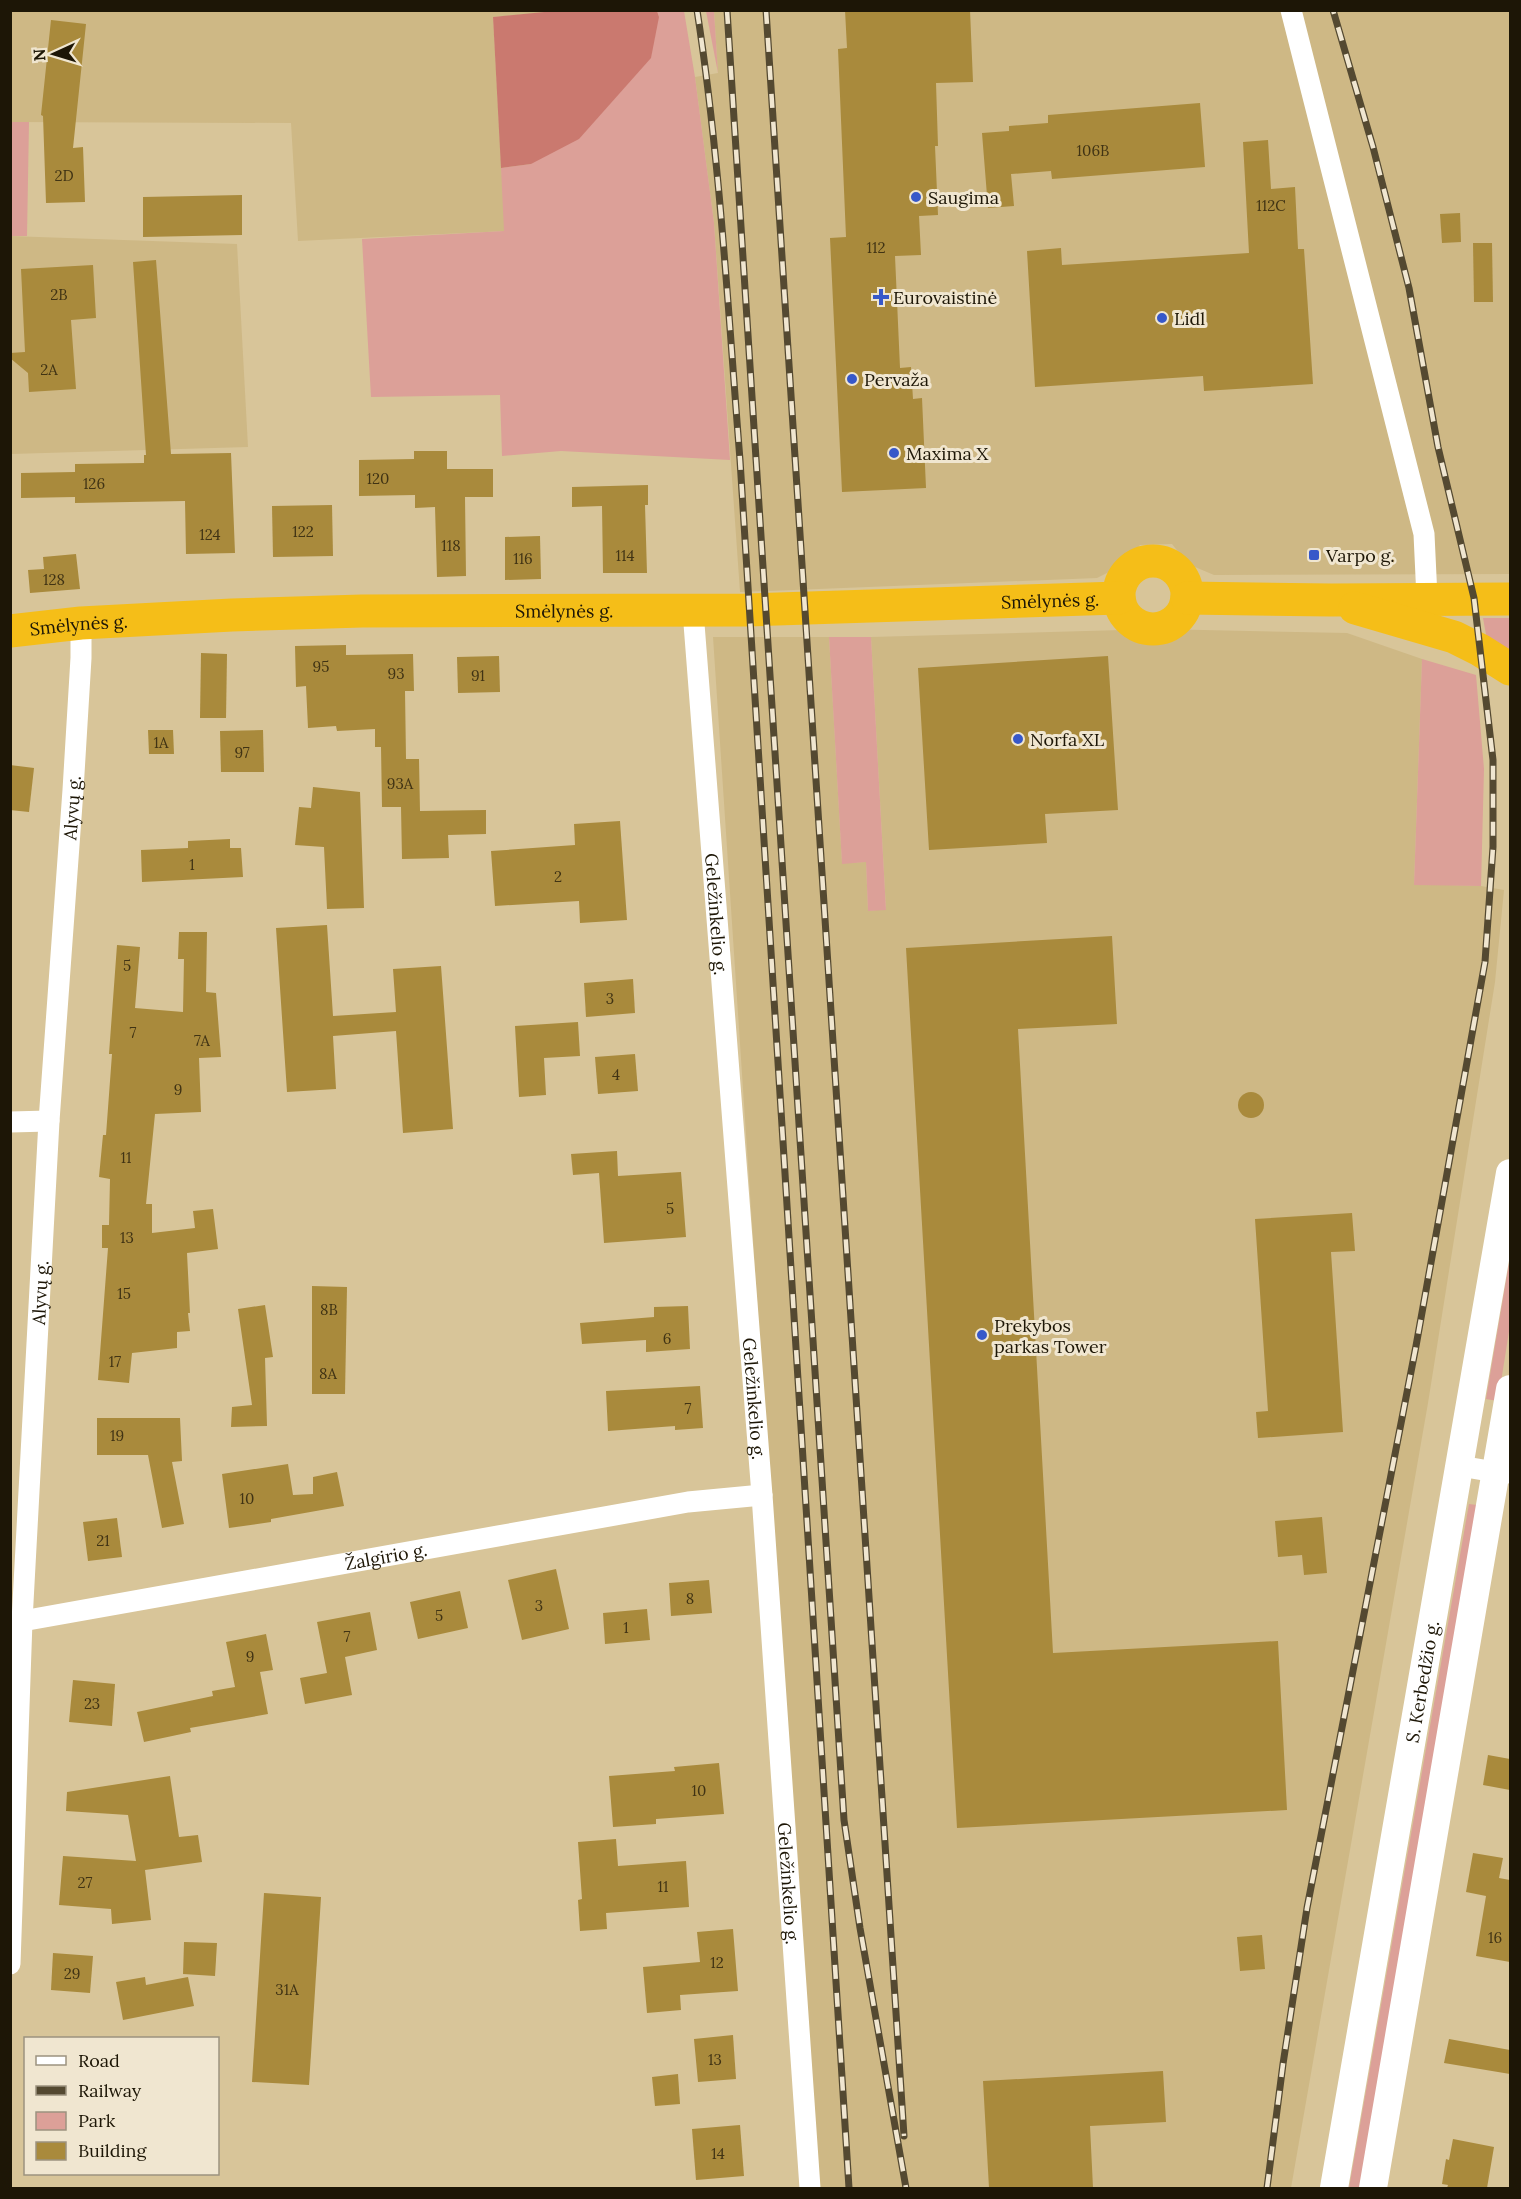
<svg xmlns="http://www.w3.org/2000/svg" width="1521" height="2199" font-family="Lora,serif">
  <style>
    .built { fill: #ceb885 }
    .green { fill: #dca098 }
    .forest { fill: #ca796f }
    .building { fill: #a98a3c }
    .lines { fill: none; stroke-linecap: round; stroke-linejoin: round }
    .street { stroke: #fff; stroke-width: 21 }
    .secondary { stroke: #fff; stroke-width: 28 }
    .highway { stroke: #f5be18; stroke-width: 33 }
    .rail-casing { stroke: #544931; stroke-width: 7 }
    .rail { stroke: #f0e6d0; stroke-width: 4.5; stroke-dasharray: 14; stroke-linecap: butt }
    .poi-dot { fill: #3758c9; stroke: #f0e6d0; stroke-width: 2 }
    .labels { text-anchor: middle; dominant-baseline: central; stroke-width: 6; stroke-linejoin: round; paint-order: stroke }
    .number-label { font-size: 15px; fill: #403314 }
    .poi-label { font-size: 18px; fill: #1d1606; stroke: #f0e6d0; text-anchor: start }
    .street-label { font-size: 18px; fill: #1d1606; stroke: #f0e6d0 }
  </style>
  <rect width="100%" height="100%" fill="#d8c599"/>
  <g class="built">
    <path d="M11 11H565L493 17 505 231 298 241 291 123 11 122Z"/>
    <path d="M714 11H1510V574L1214 575 1188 564 1172 544 1140 545 1121 566 1097 578 740 592 714 223 695 77 718 73Z"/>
    <path d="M10 236 237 244 248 447 11 454Z"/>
    <path d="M1157 629 1347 633 1422 659 1414 884 1481 886 1504 890 1495 982 1428 1403 1291 2188H816L713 637H829L842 863 866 862 868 911 886 909 871 637Z"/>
  </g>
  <g class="green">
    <path d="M657 11H684L695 77 714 223 730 460 561 451 502 456 500 395 371 397 362 239 504 231 501 168 531 164 659 17Z"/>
    <path d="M706 11H714L718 73Z"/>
    <path d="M11 122H29L27 236H11Z"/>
    <path d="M1483 618H1510V656L1487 640Z"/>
    <path d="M829 637H871L886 910 868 911 866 862 842 864Z"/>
    <path d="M1422 659 1476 675 1484 769 1481 886 1414 885Z"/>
    <path d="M1510 1257V1325L1498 1401 1486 1399Z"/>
    <path d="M1469 1504 1477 1505 1360 2188H1349Z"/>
  </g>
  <path class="forest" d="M565 10 657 11 659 17 651 58 579 139 531 164 501 168 493 17Z"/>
  <g class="building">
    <path d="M845 10H970L973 82 936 83 938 146H935L938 215 919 216 921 255 895 256 900 368 911 367 913 399 922 398 926 488 842 492 830 238 846 237 838 49 847 48Z"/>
    <path d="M51 20 86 24 73 148 83 147 85 202 46 203 43 116 41 115Z"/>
    <path d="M1200 103 1205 167 1052 179 1051 171 1011 174 1014 206 988 208 982 133 1009 131V126L1048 123V115Z"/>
    <path d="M1268 140 1271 189 1295 187 1298 249H1304L1313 384 1204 391 1203 376 1035 387 1027 251 1061 248 1062 265 1249 253 1243 142Z"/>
    <path d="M242 195V235L143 237V197Z"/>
    <path d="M1460 213 1461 242 1442 243 1440 214Z"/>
    <path d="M1473 243H1492L1493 302H1474Z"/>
    <path d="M156 260 171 454 231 453 235 553 186 554 185 501 75 503V497L21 498V473L75 472V464L144 463V455H146L133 262Z"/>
    <path d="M93 265 96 318 71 320 76 389 29 392 28 373 10 358V353L25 352 21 269Z"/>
    <path d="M414 451H447V469H493V497H465L466 576 437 577 435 507 415 508V495L359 496V460L414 459Z"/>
    <path d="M648 485V505H645L647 573H603L602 506 572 507V487Z"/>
    <path d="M332 505 333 556 273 557 272 506Z"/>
    <path d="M540 536 541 579 505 580V537Z"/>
    <path d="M76 554 80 589 30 593 28 570 44 569 43 557Z"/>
    <path d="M346 645V655L413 654 414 691H405L406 759H419L420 811 486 810V834L448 835 449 858 402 859 401 807H382L381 747H375V729L337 731 336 726 308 728 306 686 296 687 295 646Z"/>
    <path d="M201 653 227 654 226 718H200Z"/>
    <path d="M499 656 500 692 458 693 457 657Z"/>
    <path d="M1108 656 1118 810 1045 814 1047 843 929 850 918 668Z"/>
    <path d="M148 730H173L174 754H149Z"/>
    <path d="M263 730 264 772H221L220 731Z"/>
    <path d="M10 765 34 768 29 812 10 810Z"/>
    <path d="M313 787 360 792 364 908 327 909 324 847 295 845 299 807 311 808Z"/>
    <path d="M620 821 627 920 580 923 579 901 495 906 491 851 575 845 574 824Z"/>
    <path d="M230 839V848H241L243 877 142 882 141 850 188 848V841Z"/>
    <path d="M327 925 333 1016 396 1012 393 969 441 966 453 1129 403 1133 396 1031 333 1036 336 1089 287 1092 276 928Z"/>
    <path d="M179 932H207L206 992 216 993 221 1057 199 1058 201 1112 155 1114 146 1204H152V1233L195 1228 193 1211 213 1209 218 1249 187 1253 190 1313H188L190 1331 177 1332V1348L132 1353 129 1383 98 1380 108 1248H102V1225H109L110 1179 99 1177 103 1135H106L112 1054H109L117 945 140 947 135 1008 183 1012 184 959H178Z"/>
    <path d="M1112 936 1117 1024 1018 1029 1053 1653 1278 1641 1287 1810 957 1828 906 948Z"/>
    <path d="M633 979 635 1013 586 1017 584 983Z"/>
    <path d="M578 1022 580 1056 544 1058 546 1095 519 1097 515 1026Z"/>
    <path d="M635 1054 638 1091 598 1094 595 1057Z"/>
    <circle cx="1251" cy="1105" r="13"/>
    <path d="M617 1151 618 1176 681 1172 686 1237 604 1243 599 1173 573 1175 571 1154Z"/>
    <path d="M1352 1213 1355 1251 1331 1252 1343 1432 1258 1438 1256 1412 1268 1411 1255 1219Z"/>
    <path d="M312 1286 347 1287 345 1394H312Z"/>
    <path d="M265 1305 273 1357 265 1358 267 1426 231 1427 232 1407 252 1405 238 1309Z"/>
    <path d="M688 1306 690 1349 646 1352V1340L582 1344 580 1323 654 1317V1307Z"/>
    <path d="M700 1386 703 1428 675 1430V1426L608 1431 606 1391Z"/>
    <path d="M97 1418H180L182 1461 172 1462 184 1524 162 1528 148 1455H97Z"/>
    <path d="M288 1464 293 1495 313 1494V1477L337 1472 344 1506 271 1519V1522L229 1528 222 1474Z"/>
    <path d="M1322 1517 1327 1573 1304 1575 1302 1555 1278 1557 1275 1521Z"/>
    <path d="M117 1518 122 1557 88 1561 83 1522Z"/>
    <path d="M556 1569 569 1629 522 1640 508 1580Z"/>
    <path d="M709 1580 712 1613 671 1616 669 1583Z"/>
    <path d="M460 1591 468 1628 418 1639 410 1602Z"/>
    <path d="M647 1609 650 1640 605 1644 603 1613Z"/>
    <path d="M370 1612 377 1650 345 1657 352 1695 305 1704 300 1678 327 1673 317 1622Z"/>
    <path d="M266 1634 273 1670 260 1672 268 1714 190 1728 191 1732 144 1742 137 1712 213 1696 212 1691 235 1687 226 1642Z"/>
    <path d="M73 1680 115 1684 112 1726 69 1722Z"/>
    <path d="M1488 1755 1510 1759V1790L1483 1785Z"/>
    <path d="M719 1763 724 1814 656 1819V1824L613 1827 609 1776 675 1771 674 1767Z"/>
    <path d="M170 1776 179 1837 198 1835 202 1862 145 1870 151 1920 112 1924 111 1909 59 1905 63 1856 136 1861 128 1815 66 1811 67 1792Z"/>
    <path d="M616 1839 618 1866 686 1861 689 1907 606 1913 607 1929 580 1931 578 1900 582 1899 578 1842Z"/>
    <path d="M1473 1853 1503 1858 1499 1878 1510 1880V1962L1476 1956 1486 1896 1466 1892Z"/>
    <path d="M264 1893 321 1897 309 2085 252 2082Z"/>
    <path d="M733 1929 738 1991 680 1995 681 2010 647 2013 643 1967 700 1962 697 1932Z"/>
    <path d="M1262 1935 1265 1969 1240 1971 1237 1937Z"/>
    <path d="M184 1942 217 1943 215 1976 183 1974Z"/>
    <path d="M53 1953 93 1956 90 1993 51 1990Z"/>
    <path d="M145 1977 146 1985 188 1977 194 2006 123 2020 116 1982Z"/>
    <path d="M733 2035 736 2079 698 2082 694 2039Z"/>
    <path d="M1449 2039 1510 2050V2074L1444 2063Z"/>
    <path d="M1163 2071 1166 2122 1090 2126 1093 2188H989L983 2081Z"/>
    <path d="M678 2074 680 2104 655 2106 652 2077Z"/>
    <path d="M740 2125 744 2176 696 2180 692 2129Z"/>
    <path d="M1453 2139 1494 2147 1487 2188H1447L1448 2185 1442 2184 1446 2159 1449 2160Z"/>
  </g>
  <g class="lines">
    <g class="street">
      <path d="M1291 10 1424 534 1427 598"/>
      <path id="s1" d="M693 611 762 1495 810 2188"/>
      <path d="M10 1122 49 1121"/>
      <path d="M1460 1466 1495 1472 1510 1473"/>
      <path id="s2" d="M11 1623 688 1502 762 1495"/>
      <path id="s3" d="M10 1964 22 1621 49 1121 73 790 81 658V623"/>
    </g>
    <g class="secondary">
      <path id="s4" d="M1334 2188 1510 1173"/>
      <path d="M1373 2188 1510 1389"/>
    </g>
    <g class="highway">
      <circle cx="1153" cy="595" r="34"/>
      <path d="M1187 598 1331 600 1510 599"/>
      <path d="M1355 608 1454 637 1480 650 1510 669"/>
      <path id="s5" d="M10 631 81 623 232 615 362 611 749 610 1119 598"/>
    </g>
    <defs>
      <g id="rail">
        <path d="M697 10C720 159 728 310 740 460L849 2188"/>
        <path d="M727 10 844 1820 860 1928 906 2188"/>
        <path d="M766 10 904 2136"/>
        <path d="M1267 2188 1283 2064 1307 1908 1416 1346 1485 962 1493 847V760L1474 598 1438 447 1409 288 1373 147 1333 10"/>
      </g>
    </defs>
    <use href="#rail" class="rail-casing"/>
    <use href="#rail" class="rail"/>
  </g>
  <g class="poi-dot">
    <circle cx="916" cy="197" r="6"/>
    <path d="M878 288h6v6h6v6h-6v6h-6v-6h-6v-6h6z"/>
    <circle cx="1162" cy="318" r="6"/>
    <circle cx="852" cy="379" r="6"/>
    <circle cx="894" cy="453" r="6"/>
    <rect x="1308" y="549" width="12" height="12" rx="3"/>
    <circle cx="1018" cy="739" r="6"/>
    <circle cx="982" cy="1335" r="6"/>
  </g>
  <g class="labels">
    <g class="number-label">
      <text x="1093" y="150">106B</text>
      <text x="64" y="175">2D</text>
      <text x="1271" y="205">112C</text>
      <text x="876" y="247">112</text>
      <text x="59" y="294">2B</text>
      <text x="49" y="369">2A</text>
      <text x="378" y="478">120</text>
      <text x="94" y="483">126</text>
      <text x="303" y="531">122</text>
      <text x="210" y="534">124</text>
      <text x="451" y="545">118</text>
      <text x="625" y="555">114</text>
      <text x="523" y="558">116</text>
      <text x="54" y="579">128</text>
      <text x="321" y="666">95</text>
      <text x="396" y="673">93</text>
      <text x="478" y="675">91</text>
      <text x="161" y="742">1A</text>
      <text x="242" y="752">97</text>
      <text x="400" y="783">93A</text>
      <text x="192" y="864">1</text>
      <text x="558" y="876">2</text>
      <text x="127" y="965">5</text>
      <text x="610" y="998">3</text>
      <text x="133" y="1032">7</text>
      <text x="202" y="1040">7A</text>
      <text x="616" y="1074">4</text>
      <text x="178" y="1089">9</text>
      <text x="126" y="1157">11</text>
      <text x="670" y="1208">5</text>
      <text x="127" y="1237">13</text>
      <text x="124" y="1293">15</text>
      <text x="329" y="1309">8B</text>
      <text x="667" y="1338">6</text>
      <text x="115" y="1361">17</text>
      <text x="328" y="1373">8A</text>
      <text x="688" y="1408">7</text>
      <text x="117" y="1435">19</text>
      <text x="247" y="1498">10</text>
      <text x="103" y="1540">21</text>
      <text x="690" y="1598">8</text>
      <text x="539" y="1605">3</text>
      <text x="439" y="1615">5</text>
      <text x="626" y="1627">1</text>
      <text x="347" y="1636">7</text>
      <text x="250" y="1656">9</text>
      <text x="92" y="1703">23</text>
      <text x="699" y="1790">10</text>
      <text x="85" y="1882">27</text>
      <text x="663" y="1886">11</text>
      <text x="1495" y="1937">16</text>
      <text x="717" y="1962">12</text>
      <text x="72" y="1973">29</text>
      <text x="287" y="1989">31A</text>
      <text x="715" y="2059">13</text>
      <text x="718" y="2153">14</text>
    </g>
    <g class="poi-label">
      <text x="928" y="197">Saugima</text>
      <text x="893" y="297">Eurovaistinė</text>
      <text x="1174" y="318">Lidl</text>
      <text x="864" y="379">Pervaža</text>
      <text x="906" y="453">Maxima X</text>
      <text x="1326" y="555">Varpo g.</text>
      <text x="1030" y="739">Norfa XL</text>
      <text x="994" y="1325">Prekybos<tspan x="994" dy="21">parkas Tower</tspan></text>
    </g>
    <g class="street-label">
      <text stroke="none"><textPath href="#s5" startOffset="1041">Smėlynės g.</textPath></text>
      <text stroke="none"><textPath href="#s5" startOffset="555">Smėlynės g.</textPath></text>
      <text stroke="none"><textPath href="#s5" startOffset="69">Smėlynės g.</textPath></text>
      <text stroke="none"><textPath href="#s3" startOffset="1158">Alyvų g.</textPath></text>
      <text stroke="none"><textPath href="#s1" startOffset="304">Geležinkelio g.</textPath></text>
      <text stroke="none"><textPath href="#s3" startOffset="672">Alyvų g.</textPath></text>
      <text stroke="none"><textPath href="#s1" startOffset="790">Geležinkelio g.</textPath></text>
      <text stroke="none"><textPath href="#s2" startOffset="381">Žalgirio g.</textPath></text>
      <text stroke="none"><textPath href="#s4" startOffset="514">S. Kerbedžio g.</textPath></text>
      <text stroke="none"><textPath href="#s1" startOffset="1276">Geležinkelio g.</textPath></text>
    </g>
  </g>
  <rect width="1521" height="2199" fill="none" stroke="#1d1606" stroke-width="24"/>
  <rect x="24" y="2037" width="195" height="138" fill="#f0e6d0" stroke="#9c937f" stroke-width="1.5"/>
  <rect x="36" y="2056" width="30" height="9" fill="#ffffff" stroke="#9c937f" stroke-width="1.5"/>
  <text x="78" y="2067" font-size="18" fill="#1d1606">Road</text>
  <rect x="36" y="2086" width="30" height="9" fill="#544931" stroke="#9c937f" stroke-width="1.5"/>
  <text x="78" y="2097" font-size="18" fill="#1d1606">Railway</text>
  <rect x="36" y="2112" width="30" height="18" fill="#dca098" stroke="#9c937f" stroke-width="1.5"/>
  <text x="78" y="2127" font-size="18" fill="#1d1606">Park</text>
  <rect x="36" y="2142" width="30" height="18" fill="#a98a3c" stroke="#9c937f" stroke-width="1.5"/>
  <text x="78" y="2157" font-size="18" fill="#1d1606">Building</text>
  <g transform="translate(54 54) rotate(266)" stroke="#f0e6d0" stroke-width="4.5" paint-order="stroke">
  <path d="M0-4.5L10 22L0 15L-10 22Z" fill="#1d1606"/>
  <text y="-9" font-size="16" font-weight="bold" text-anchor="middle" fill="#1d1606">N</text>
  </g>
</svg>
